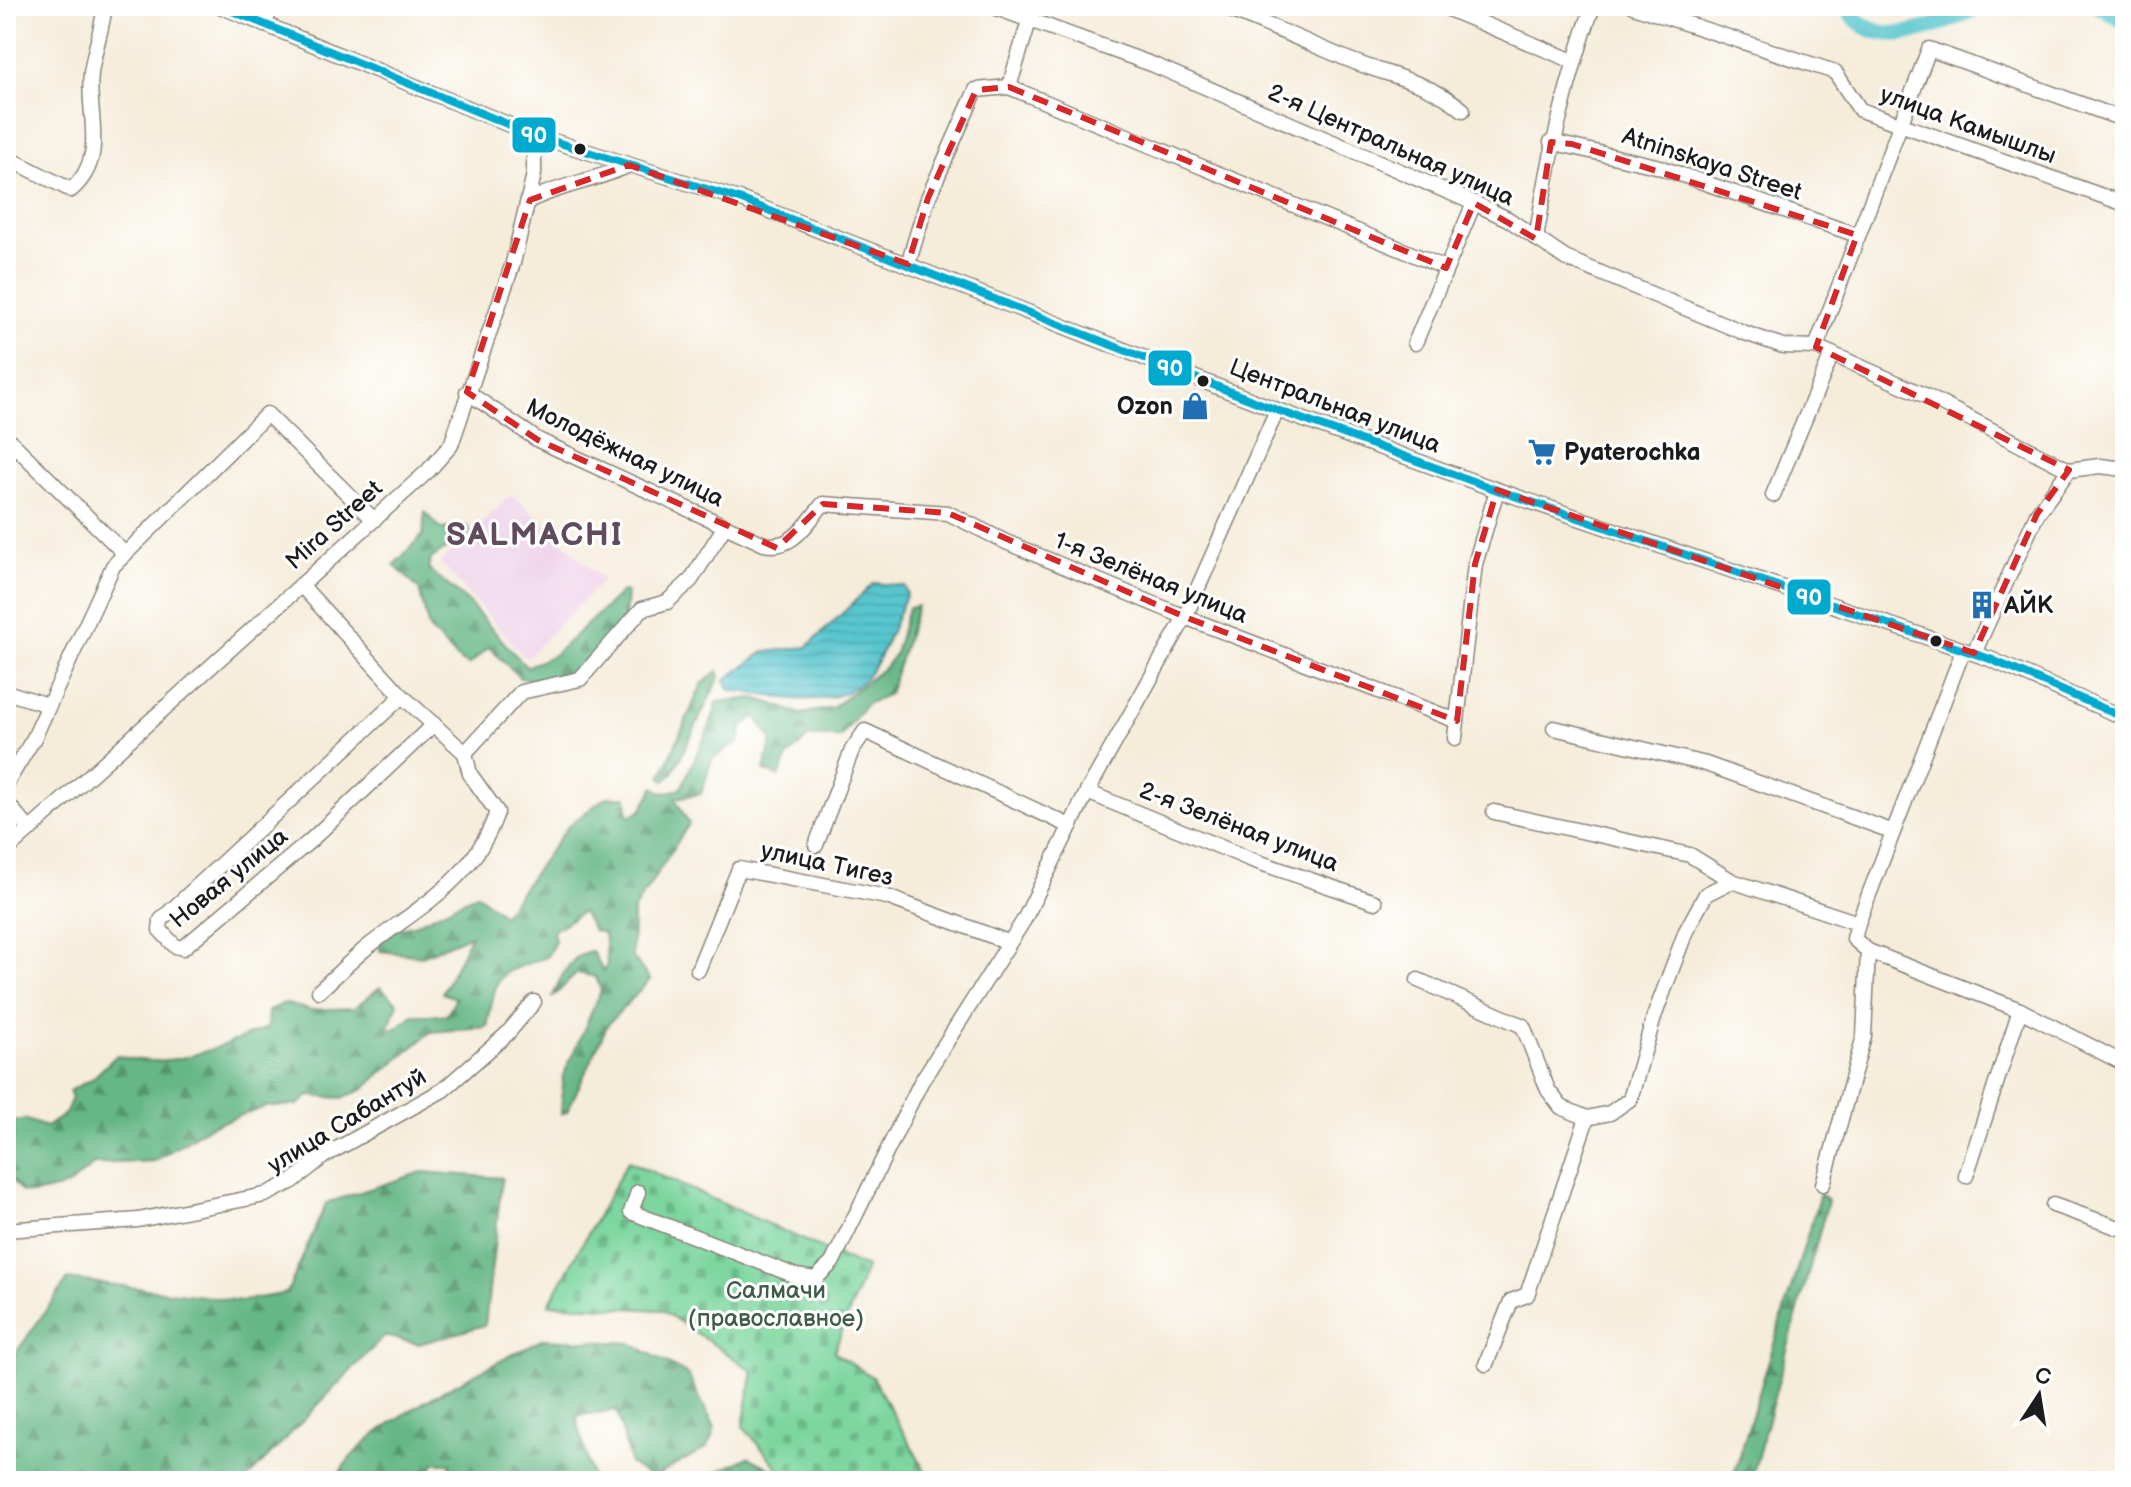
<svg xmlns="http://www.w3.org/2000/svg" width="2131" height="1487" font-family="'Balsamiq Sans',sans-serif">
  <style>
    .built { fill: #eed0e8 }
    .forest { fill: url(#forest-firs); stroke: #406a50; stroke-width: 2 }
    .cemetery { fill: url(#cemetery-stones); stroke: #4c795c; stroke-width: 2 }
    .water { fill: url(#water-rules); stroke: #3a7175; stroke-width: 2 }
    .lines { fill: none; stroke-linecap: round; stroke-linejoin: round }
    .river { stroke: #58c6ce; stroke-width: 16 }
    .minor-casing { stroke: #88847a; stroke-width: 17 }
    .minor { stroke: #fff; stroke-width: 14 }
    .bus-1-casing { stroke: #fff; stroke-width: 14 }
    .bus-1 { stroke: #00a9ce; stroke-width: 8 }
    .marked { fill: none; stroke: #d62828; stroke-width: 6; stroke-dasharray: 16 10; stroke-linejoin: round }
    .bus-dot { fill: #1c1c1c; stroke: #fff; stroke-width: 3 }
    .labels { text-anchor: middle; dominant-baseline: central; stroke-width: 6; stroke-linejoin: round; paint-order: stroke }
    .street-label { font-size: 24px; fill: #1c1c1c; stroke: #fff }
    .poi-label { font-size: 24px; font-weight: bold; fill: #1c1c1c; stroke: #fff; text-anchor: start }
    .park-label { font-size: 24px; fill: #3e5d49; stroke: #fff }
    .district-label { font-size: 32px; font-weight: bold; letter-spacing: 2px; fill: #604c5d; stroke: #fff }
    .line-badge { stroke: #fff; stroke-width: 3 }
    .badge-label { font-size: 22px; text-anchor: middle; font-weight: bold; fill: #fff }
  </style>
  <defs>
    <pattern id="forest-firs" width="22" height="20" patternUnits="userSpaceOnUse" patternTransform="scale(2)"><rect width="22" height="20" fill="#65b784"/><path d="M5 1l3.5 6h-7zM16 11l3.5 6h-7z" fill="#52946b"/></pattern>
    <pattern id="cemetery-stones" width="16" height="16" patternUnits="userSpaceOnUse" patternTransform="scale(2)"><rect width="16" height="16" fill="#7cd69d"/><path d="M2 7V4a2 2 0 0 1 4 0v3zM10 15v-3a2 2 0 0 1 4 0v3z" fill="#6bb787"/></pattern>
    <pattern id="water-rules" width="6" height="5" patternUnits="userSpaceOnUse" patternTransform="scale(2)"><rect width="6" height="5" fill="#58c6ce"/><path d="M0 2.5h6" fill="none" stroke="#4caab0"/></pattern>
  </defs>
  <rect width="100%" height="100%" fill="#fff"/>
  <filter id="ink" filterUnits="userSpaceOnUse"><feTurbulence type="fractalNoise" baseFrequency=".0125" numOctaves="2"/><feDisplacementMap in="SourceGraphic" scale="16" xChannelSelector="R" yChannelSelector="G"/><feConvolveMatrix kernelMatrix="1 2 1 2 8 2 1 2 1" color-interpolation-filters="sRGB"/></filter>
  <filter id="wash" filterUnits="userSpaceOnUse"><feTurbulence type="fractalNoise" baseFrequency=".006" numOctaves="4" result="noise"/><feDisplacementMap in="SourceGraphic" scale="32" xChannelSelector="R" yChannelSelector="G"/><feGaussianBlur stdDeviation="1.8" result="paint"/><feColorMatrix in="noise" values="0 0 0 0 0 0 0 0 0 0 0 0 0 0 0 0 0 1.4 0 .05"/><feComposite in="paint" operator="in"/></filter>
  <g filter="url(#wash)">
    <rect width="100%" height="100%" fill="#f5ecd9"/>
    <path class="built" d="M512 494 603 580 526 659 440 562Z"/>
    <g class="forest">
      <path d="M425 512 441 529 467 526 470 532 431 559 428 569 466 600 526 667 554 655 623 591 627 592 625 624 566 682 520 678 489 647 469 665 461 662 429 629 419 589 394 565 423 535Z"/>
      <path d="M917 606 889 694 866 704 841 737H809L788 756 779 777 764 771 772 739 755 716 743 726 739 742 712 759 701 794 675 798 689 824 633 911 632 956 650 980 608 1024 567 1112 561 1114 563 1076 601 991 596 977 577 973 552 998C559 980 571 953 592 951L603 971 607 965 604 933 594 931 582 912 553 931 555 941 547 957C492 976 499 970 487 1027L431 1032 362 1090 342 1098 309 1096 298 1105 265 1107 208 1127 155 1161 94 1164 68 1186 34 1194 22 1192 6 1173V1124L24 1119 46 1127 65 1114 72 1098 69 1091 92 1079 117 1055C168 1073 220 1046 267 1028L268 1011 284 1003 310 1010 354 1008 380 987 398 1003 388 1028 395 1029 413 1015H447L456 998 442 993 471 935 422 956 380 951 378 939 384 932 416 924 477 894 503 915 569 825 606 797H627L628 816 641 811 654 787 663 793 681 789C691 763 713 726 717 702L755 698 801 714 832 708 885 667 895 654 908 608Z"/>
      <path d="M718 671 720 676 673 773 665 781 661 777 702 684Z"/>
      <path d="M422 1172 502 1178 485 1325 419 1344 384 1336 245 1481H6V1367L68 1279 241 1301 287 1293 326 1203Z"/>
      <path d="M1820 1194 1828 1201 1751 1481H1732Z"/>
      <path d="M543 1339 631 1343 688 1375 715 1428 708 1447 652 1478 630 1464 617 1410 576 1416 593 1481H447L451 1463H434L426 1481H336C353 1428 493 1366 543 1339Z"/>
      <path d="M748 1457 782 1474 785 1481H698Z"/>
    </g>
    <path class="cemetery" d="M628 1161 866 1268 834 1352 872 1377 931 1481H789L743 1426 753 1371 662 1310 549 1304Z"/>
    <path class="water" d="M874 583 904 586 907 594C895 618 886 650 870 672 840 716 773 695 730 690L725 680 764 652 807 647Z"/>
    <g class="lines">
      <g class="river">
        <path d="M1845 6C1877 57 1938 26 1980 6"/>
        <path d="M2099 6 2125 22"/>
      </g>
    </g>
  </g>
  <g filter="url(#ink)">
    <g class="lines">
      <defs>
        <g id="minor">
          <path d="M220 6 534 135 742 200 1277 410 1497 490 1990 659 2125 718"/>
          <path d="M991 6 1154 65 1474 203 1508 219 1565 258 1745 333 1783 346 1816 347 1924 395 2069 470 2100 466 2125 469"/>
          <path d="M1221 6C1261 22 1300 39 1340 56 1382 75 1428 80 1463 110"/>
          <path d="M1441 6 1573 61"/>
          <path d="M1633 6 1835 72 1860 110 2125 204"/>
          <path d="M2124 6H2125"/>
          <path d="M264 25 272 6"/>
          <path d="M1009 87 1030 18"/>
          <path d="M1551 142 1656 166 1857 235"/>
          <path d="M6 157 71 190C109 157 86 115 91 73 94 51 102 29 105 6"/>
          <path d="M530 200C564 184 598 180 629 165"/>
          <path d="M1536 239C1549 159 1565 83 1593 6"/>
          <path d="M908 264 928 198 976 90 1009 87 1446 268"/>
          <path d="M1415 343 1474 203"/>
          <path d="M1816 347 1929 49 2125 120"/>
          <path d="M467 392 538 440 764 544C792 551 807 523 823 504L948 513 1006 542 1185 617 1457 721"/>
          <path d="M6 437 124 553"/>
          <path d="M1773 495 1832 354"/>
          <path d="M301 585 402 696 465 753 521 692 580 679 642 609 667 602 691 580 725 526"/>
          <path d="M1974 653 2037 514 2069 470"/>
          <path d="M6 692 48 705"/>
          <path d="M402 696 161 920 160 930 175 946 183 948 310 841 434 724"/>
          <path d="M1554 728 1706 764 1891 831"/>
          <path d="M1455 738 1475 564 1497 490"/>
          <path d="M6 784 34 738 113 566 267 414 372 518"/>
          <path d="M1087 792 1252 860 1375 902"/>
          <path d="M6 802 30 830"/>
          <path d="M1494 812 1690 855 1732 881 1858 923"/>
          <path d="M816 845 852 750 865 731 1070 826"/>
          <path d="M6 851 428 471 451 445 513 263 534 174V135"/>
          <path d="M1868 951 1854 939 1858 923 1963 651"/>
          <path d="M698 970 739 869 887 897 1008 942"/>
          <path d="M1418 980 1523 1026 1548 1090 1561 1107 1587 1118"/>
          <path d="M319 991C336 976 352 959 370 945 422 905 475 878 497 812L470 774 465 753"/>
          <path d="M1966 1176 2020 1010"/>
          <path d="M1823 1184 1864 1036 1868 951 2020 1010 2125 1064"/>
          <path d="M638 1192 631 1212 796 1276 815 1279 832 1263 921 1082 1024 920 1087 792 1185 617 1277 410"/>
          <path d="M2053 1205 2125 1230"/>
          <path d="M6 1230 138 1220 265 1195 293 1181 324 1156 443 1090 507 1034 534 1002"/>
          <path d="M1486 1364 1511 1301 1527 1295 1587 1118 1610 1113 1630 1099 1655 1014 1686 931 1706 894 1732 881"/>
        </g>
      </defs>
      <use href="#minor" class="minor-casing"/>
      <use href="#minor" class="minor"/>
      <defs>
        <path id="bus-1" d="M220 6 534 135 742 200 1277 410 1497 490 1990 659 2125 718"/>
      </defs>
      <use href="#bus-1" class="bus-1-casing"/>
      <use href="#bus-1" class="bus-1"/>
    </g>
  </g>
  <path class="marked" d="M1009 87 1446 268 1474 203 1536 239 1551 142 1572 144 1857 235 1816 347 2069 470 2037 514 1974 653 1497 490 1475 564 1457 721 1185 617 948 513 823 504 777 548 538 440 467 392 530 200 629 165 908 264 928 198 976 90Z"/>
  <defs>
    <symbol id="shop-bare" viewBox="-9 -9 18 18"><path d="M-5-2.5h2.3a2.7 3.5 0 0 1 5.4 0H5L5.5 6h-11ZM-1.5-2.5h3a1.5 2.3 0 0 0-3 0Z" fill="#1f6fb2" stroke="#fff" stroke-width="2.5" paint-order="stroke"/></symbol>
    <symbol id="supermarket-bare" viewBox="-9 -9 18 18"><path d="M-6-5.5h2.5l.6 2H6L4.5 2H-2.5L-4.4-4H-6ZM-1.5 3.2a1.3 1.3 0 1 0 .1 0ZM3 3.2a1.3 1.3 0 1 0 .1 0Z" fill="#1f6fb2" stroke="#fff" stroke-width="2.5" paint-order="stroke"/></symbol>
    <symbol id="building-bare" viewBox="-9 -9 18 18"><path d="M-4-6H4V6H1V3H-1V6H-4ZM-2.5-4.3h1.7v1.8h-1.7ZM.8-4.3h1.7v1.8H.8ZM-2.5-1h1.7V.8h-1.7ZM.8-1h1.7V.8H.8Z" fill="#1f6fb2" stroke="#fff" stroke-width="2.5" paint-order="stroke"/></symbol>
  </defs>
  <g fill-rule="evenodd">
    <use href="#shop-bare" x="1175" y="386" width="40" height="40"/>
    <use href="#supermarket-bare" x="1522" y="432" width="40" height="40"/>
    <use href="#building-bare" x="1962" y="585" width="40" height="40"/>
  </g>
  <g class="bus-dot">
    <circle cx="580" cy="149" r="7"/>
    <circle cx="1203" cy="381" r="7"/>
    <circle cx="1936" cy="641" r="7"/>
  </g>
  <g class="labels">
    <g class="street-label">
      <text transform="translate(1968 125) rotate(20)">улица Камышлы</text>
      <text transform="translate(1391 145) rotate(24)">2-я Центральная улица</text>
      <text transform="translate(1712 164) rotate(18)">Atninskaya Street</text>
      <text transform="translate(1335 406) rotate(21)">Центральная улица</text>
      <text transform="translate(625 453) rotate(26)">Молодёжная улица</text>
      <text transform="translate(334 525) rotate(-42)">Mira Street</text>
      <text transform="translate(1151 578) rotate(22)">1-я Зелёная улица</text>
      <text transform="translate(1239 827) rotate(21)">2-я Зелёная улица</text>
      <text transform="translate(827 864) rotate(12)">улица Тигез</text>
      <text transform="translate(229 878) rotate(-39)">Новая улица</text>
      <text transform="translate(347 1121) rotate(-31)">улица Сабантуй</text>
    </g>
    <g class="poi-label">
      <text x="1173" y="406" text-anchor="end">Ozon</text>
      <text x="1564" y="452">Pyaterochka</text>
      <text x="2004" y="605">АЙК</text>
    </g>
    <g class="park-label">
      <text x="776" y="1290">Салмачи<tspan x="776" dy="28">(православное)</tspan></text>
    </g>
    <g class="district-label">
      <text x="535" y="535">SALMACHI</text>
    </g>
  </g>
  <g class="line-badge">
    <rect x="511" y="116" width="46" height="38" rx="8" fill="#00a9ce"/>
    <rect x="1147" y="349" width="46" height="38" rx="8" fill="#00a9ce"/>
    <rect x="1786" y="578" width="46" height="38" rx="8" fill="#00a9ce"/>
  </g>
  <g class="badge-label">
    <text x="534" y="143">90</text>
    <text x="1170" y="376">90</text>
    <text x="1809" y="605">90</text>
  </g>
  <rect width="2131" height="1487" fill="none" stroke="#fff" stroke-width="32"/>
  <g transform="translate(2039 1395) rotate(12)" stroke="#ffffff" stroke-width="6" paint-order="stroke">
  <path d="M0-6L14 30L0 20L-14 30Z" fill="#1c1c1c"/>
  <text y="-12" font-size="22" font-weight="bold" text-anchor="middle" fill="#1c1c1c">С</text>
  </g>
</svg>
